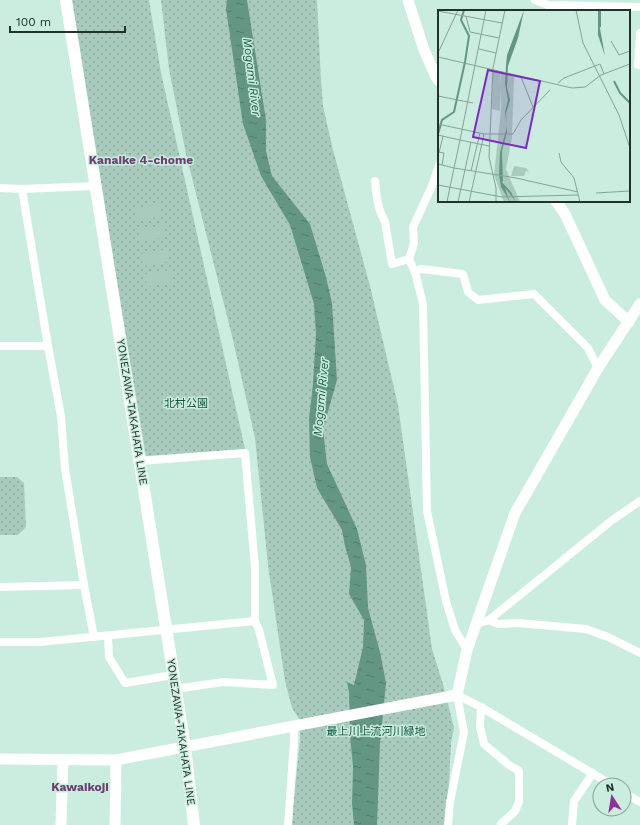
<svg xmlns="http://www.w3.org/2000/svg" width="640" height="825" font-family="'Work Sans','Noto Sans JP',sans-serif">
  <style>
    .green { fill: url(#green-dots) }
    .pitch { fill: #a9cbbd }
    .water { fill: url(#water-ripples) }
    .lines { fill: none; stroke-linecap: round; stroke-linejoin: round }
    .street { stroke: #fff; stroke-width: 8 }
    .secondary { stroke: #fff; stroke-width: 11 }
    .primary { stroke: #fff; stroke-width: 12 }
    .labels { text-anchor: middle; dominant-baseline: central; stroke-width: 3; stroke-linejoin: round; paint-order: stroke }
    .park-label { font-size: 11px; fill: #115541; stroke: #caeddf }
    .street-label { font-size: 11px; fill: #23312c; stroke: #caeddf }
    .water-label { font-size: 12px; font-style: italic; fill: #1c5d49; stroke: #caeddf }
    .neighbourhood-label { font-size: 12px; font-weight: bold; fill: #6d3e72; stroke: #caeddf }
    .inset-river { fill: none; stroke: #649684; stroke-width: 2 }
    .inset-road { fill: none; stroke: #87a297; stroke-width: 1 }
    .view { fill: #7b2cbf; fill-opacity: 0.15; stroke: #7b2cbf; stroke-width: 2 }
    .inset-edge { fill: none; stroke: #23312c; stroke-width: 2 }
  </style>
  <defs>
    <pattern id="green-dots" width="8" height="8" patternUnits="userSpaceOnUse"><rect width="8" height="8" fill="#a9cbbd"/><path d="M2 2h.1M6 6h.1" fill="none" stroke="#89a59a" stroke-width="1.8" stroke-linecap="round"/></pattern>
    <pattern id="water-ripples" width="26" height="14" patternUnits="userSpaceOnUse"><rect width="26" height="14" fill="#649684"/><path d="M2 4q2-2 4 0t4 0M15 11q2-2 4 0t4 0" fill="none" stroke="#527b6c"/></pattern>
  </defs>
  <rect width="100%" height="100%" fill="#caeddf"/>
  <g class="green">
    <path d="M70 0H149L161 73 245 449 146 456Z"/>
    <path d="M161 0H316L317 1 321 80 323 106 333 150 370 286 398 405 432 649 443 684 454 728 451 743 448 802 445 825H291L300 740V720L292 708 285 681 268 565 255 438 233 340 186 154 169 69Z"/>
    <path d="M0 477H17L24 483 26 527 18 535H0Z"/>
  </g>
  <g class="pitch">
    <path d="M160 204 162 216 136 221 134 208Z"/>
    <path d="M164 225 166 237 140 242 138 230Z"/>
    <path d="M167 249 169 262 143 266 141 254Z"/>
    <path d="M170 270 173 282 147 287 144 274Z"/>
  </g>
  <path class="water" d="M227 0H247L266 120V151L272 176 310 224 326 277 332 303 337 380 323 429 327 464 357 529 366 565 368 608 380 652 386 683 380 744 377 825H354L352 804 353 767 350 735 349 692 347 682 354 685 363 647 364 620 349 594 351 567 345 546 342 530 317 488 310 457 309 419 313 383 316 334 314 304 290 225 261 176 243 124 226 9Z"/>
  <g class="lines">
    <g class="street">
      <path d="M535 0 548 5 640 7"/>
      <path d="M638 65 640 33"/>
      <path d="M439 165 432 186 413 227 414 243 409 259 415 272 423 304 427 511 446 601 455 630 467 650"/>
      <path d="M375 181 377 199 380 211 385 222 392 264 409 259"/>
      <path d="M0 188 22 189 95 186"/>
      <path d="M22 189 48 346 61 416 65 469 84 585 94 637"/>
      <path d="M415 272 421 269 463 274 468 292 478 300 534 294 588 348 598 368"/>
      <path d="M0 346H48"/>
      <path d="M0 587 84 585"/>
      <path d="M489 620 498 624 518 623 586 629 608 637 640 653"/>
      <path d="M477 624 489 620 611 521 640 501"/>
      <path d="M108 636 109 657 125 683 173 675"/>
      <path d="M0 642H40L255 621V567L245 453 140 461"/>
      <path d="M175 689 223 682 273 685 259 630 255 621"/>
      <path d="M457 695 481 707 612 785"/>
      <path d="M481 707 480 727 484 744 509 765 519 771V802L515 811 501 824 502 825"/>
      <path d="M624 793 640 802"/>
      <path d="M288 825 294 741V726"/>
      <path d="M448 825 450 802 464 732 457 695"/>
      <path d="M572 825 574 801 593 773"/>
    </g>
    <g class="secondary">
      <path d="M408 0 424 50 436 77 439 81"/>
      <path d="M556 201 565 214 605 300 629 322"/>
      <path d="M0 759 116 760 457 695 467 650 515 513 598 368 640 304"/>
      <path d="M61 825 63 760"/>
      <path d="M115 825 116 760"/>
    </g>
    <path class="primary" d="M66 0 185 747 194 825"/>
  </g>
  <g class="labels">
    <g class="park-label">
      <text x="186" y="403">北村公園</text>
      <text x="376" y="731">最上川上流河川緑地</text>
    </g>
    <g class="street-label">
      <text transform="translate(132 412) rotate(81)">YONEZAWA-TAKAHATA LINE</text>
      <text transform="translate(181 732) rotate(82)">YONEZAWA-TAKAHATA LINE</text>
    </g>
    <g class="water-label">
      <text transform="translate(252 77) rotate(83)">Mogami River</text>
      <text transform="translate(321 397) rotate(-85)">Mogami River</text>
    </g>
    <g class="neighbourhood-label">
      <text x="141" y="160">Kanaike 4-chome</text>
      <text x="80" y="787">Kawaikoji</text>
    </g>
  </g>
  <g transform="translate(438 10)">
    <rect width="192" height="192" fill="#caeddf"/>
    <path d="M55 61H62V74L63 61 76 65 74 127 68 159 82 192H66L56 165 63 100 62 76V101L54 99Z" fill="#a9cbbd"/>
    <path d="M76 156 88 158 91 162 88 161 86 166H73Z" fill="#a9cbbd"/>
    <path d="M86 0 80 28 70 56 69 77 72 90 68 103 69 122 64 141 65 172 63 171 73 182 78 192 67 178 72 192 63 177 61 165 62 142 69 117 67 102 70 90 67 74 68 56 69 45ZM160 0H163L161 13 167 46 160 25Z" fill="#649684"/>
    <path class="inset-river" d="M162 17V0M176 71 182 83 192 93M0 124 4 110 16 102 27 52 31 26 23 10 26 0"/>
    <path class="inset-road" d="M48 0 22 130 51 136M138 0 145 33 181 105 192 138M0 1 64 13M28 6 32 22 61 28M173 31 181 45 192 41M41 39 58 43M0 43 20 0M0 47 134 78 147 77 163 65 192 54M55 58 67 0M55 58 51 147 58 178V192M83 67 95 97M120 73 126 68 162 54 166 64M0 86 35 93M0 114 46 124H75L83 110 112 80M0 125 22 130 12 177M0 142 6 143 4 155M1 143 5 126M121 143 123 152 136 168 142 192M0 154 16 158M16 158 78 168 140 182M33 161 42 123M0 175 64 187 140 185M158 183 192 181M9 192 12 177M20 192 33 132M31 192 46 124"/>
    <path class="view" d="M50 60 102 71 88 138 35 127Z"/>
    <rect width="192" height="192" class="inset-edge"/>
  </g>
  <g transform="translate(612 797) rotate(348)"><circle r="19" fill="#caeddf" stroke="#87a297"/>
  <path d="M0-3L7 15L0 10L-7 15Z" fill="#903099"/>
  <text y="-6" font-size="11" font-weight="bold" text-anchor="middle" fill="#23312c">N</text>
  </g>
  <path d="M10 26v6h115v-6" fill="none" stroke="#23312c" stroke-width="2"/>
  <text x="16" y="26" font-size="12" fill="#23312c" stroke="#caeddf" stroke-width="3" paint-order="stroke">100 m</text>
</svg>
